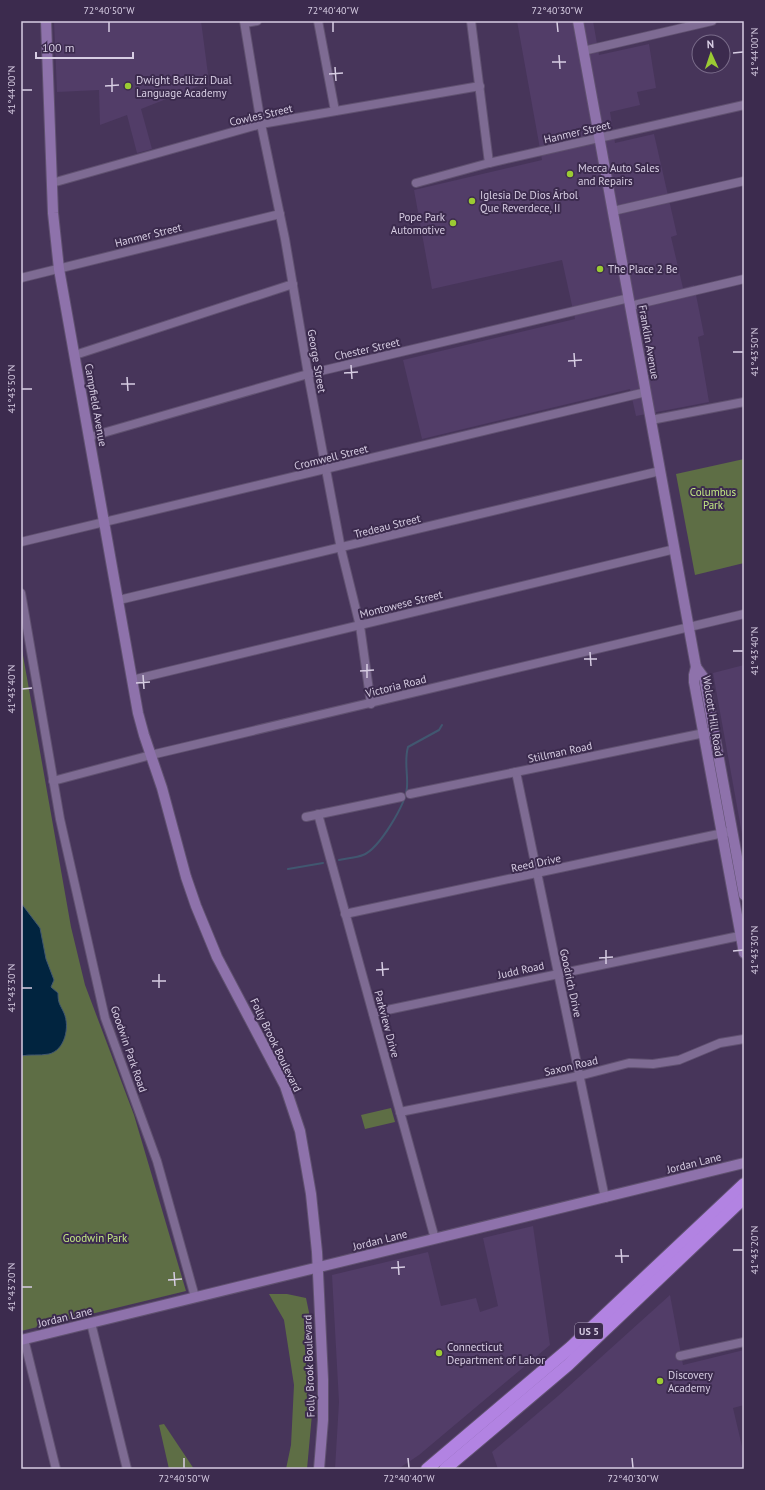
<svg xmlns="http://www.w3.org/2000/svg" width="765" height="1490" font-family="'PT Sans',sans-serif">
  <style>
    .built { fill: #523d68 }
    .green { fill: #5e6e45 }
    .water { fill: #01243f; stroke: #415770 }
    .lines { fill: none; stroke-linecap: round; stroke-linejoin: round }
    .stream { stroke: #415770; stroke-width: 2 }
    .street-casing { stroke: #605170; stroke-width: 10 }
    .secondary-casing { stroke: #605170; stroke-width: 12 }
    .highway-casing { stroke: #605170; stroke-width: 14 }
    .street { stroke: #7e6b93; stroke-width: 8 }
    .secondary { stroke: #8e72ab; stroke-width: 10 }
    .highway { stroke: #b283e2; stroke-width: 12 }
    .ticks { fill: none; stroke: #d7cde3; stroke-width: 1.5 }
    .poi-dot { fill: #9bcb33; stroke: #3c2b4e; stroke-width: 1.5 }
    .labels { text-anchor: middle; dominant-baseline: central; stroke-width: 4; stroke-linejoin: round; paint-order: stroke }
    .shield { fill: #3c2b4e; stroke: #a89cb6; stroke-width: 1 }
    .shield-label { font-size: 10px; font-weight: bold; fill: #d7cde3 }
    .poi-label { font-size: 11px; fill: #d7cde3; stroke: #3c2b4e; text-anchor: start }
    .street-label { font-size: 11px; fill: #d7cde3; stroke: #3c2b4e }
    .park-label { font-size: 11px; fill: #c3e983; stroke: #3c2b4e }
    .neatline { fill: none; stroke: #d7cde3; stroke-width: 1.5 }
    .ticks-label { font-size: 10px; text-anchor: middle; fill: #d7cde3 }
  </style>
  <rect width="100%" height="100%" fill="#47355a"/>
  <g class="built">
    <path d="M54 21H201L209 82 141 109 152 149 137 153 127 115 100 125 99 90 57 92Z"/>
    <path d="M517 21H593L599 55 649 44 656 88 637 92 640 105 610 112 615 143 654 134 677 235 671 237 683 288 694 285 704 335 698 337 709 402 636 416 630 389 422 439 403 360 575 319 562 260 432 289 414 190 542 160Z"/>
    <path d="M744 665V845L713 673Z"/>
    <path d="M533 1226 550 1345 419 1455 398 1469H335L339 1402 332 1275 428 1252 441 1306 476 1298 480 1312 498 1306 483 1238Z"/>
    <path d="M670 1295 683 1365 744 1350V1405L733 1408 744 1455V1469H498L492 1452 558 1396Z"/>
  </g>
  <g class="green">
    <path d="M744 459V563L695 575 676 474Z"/>
    <path d="M21 644 71 927 85 985 134 1115 186 1291 21 1331Z"/>
    <path d="M391 1108 395 1122 365 1129 361 1115Z"/>
    <path d="M269 1294H287L306 1298 311 1322 304 1340 305 1348 312 1370 313 1378 307 1390 309 1398 313 1403 307 1469H286L291 1445 294 1385 284 1320Z"/>
    <path d="M164 1424 194 1469H169L159 1425Z"/>
  </g>
  <path class="water" d="M21 903 40 928 46 959 54 980 51 987 58 993C58 1004 60 1004 64 1013 70 1027 65 1050 49 1054 39 1056 30 1054 21 1056Z"/>
  <g class="lines">
    <g class="stream">
      <path d="M339 860C347 858 356 858 363 855 379 849 406 804 407 787 408 773 404 761 408 747L439 730 442 725"/>
      <path d="M288 869 323 863"/>
    </g>
    <defs>
      <g id="street">
        <path d="M244 21 261 124 285 239 308 374 341 549 360 626 371 704"/>
        <path d="M318 21 335 111"/>
        <path d="M471 21 489 163"/>
        <path d="M245 23 257 21"/>
        <path d="M583 51 712 21"/>
        <path d="M52 183 261 124 480 86"/>
        <path d="M416 183 489 163 744 105"/>
        <path d="M613 211 744 181"/>
        <path d="M21 278 280 214"/>
        <path d="M630 306 744 279"/>
        <path d="M75 355 293 284"/>
        <path d="M651 420 744 402"/>
        <path d="M89 437 308 374 629 298"/>
        <path d="M21 542 646 392"/>
        <path d="M21 593 60 819 105 1018 157 1161 195 1297"/>
        <path d="M119 600 660 471"/>
        <path d="M132 680 675 549"/>
        <path d="M516 772 605 1198"/>
        <path d="M53 781 151 755 744 614"/>
        <path d="M410 794 709 732"/>
        <path d="M318 814 435 1239"/>
        <path d="M306 817 401 797"/>
        <path d="M345 914 728 832"/>
        <path d="M373 1013 744 935"/>
        <path d="M400 1112 579 1076 629 1063 653 1064 679 1060 720 1043 744 1039"/>
        <path d="M91 1323 127 1469"/>
        <path d="M24 1339 56 1469"/>
        <path d="M680 1356 744 1342"/>
      </g>
      <g id="secondary">
        <path d="M46 21 53 213 59 269 138 713 144 735 162 788 186 877 196 906 217 957 285 1086 300 1131 311 1194 317 1252 323 1379V1420L319 1469"/>
        <path d="M578 21 696 667"/>
        <path d="M696 667 694 675V682L744 953"/>
        <path d="M696 667 704 678 744 895"/>
        <path d="M21 1340 744 1163"/>
      </g>
      <g id="highway">
        <path d="M427 1469 571 1347 744 1184"/>
        <path d="M445 1469 568 1365 744 1198"/>
      </g>
    </defs>
    <use href="#street" class="street-casing"/>
    <use href="#secondary" class="secondary-casing"/>
    <use href="#highway" class="highway-casing"/>
    <use href="#street" class="street"/>
    <use href="#secondary" class="secondary"/>
    <use href="#highway" class="highway"/>
  </g>
  <path class="ticks" d="M109 22V32M333 22V32M557 22 558 32M733 53 743 52M559 55 560 69M552 62H566M335 67 336 81M329 74 343 73M112 78V92M105 86 119 85M22 90H32M733 352H743M574 353 575 367M568 361 582 360M351 365 352 379M344 373 358 372M127 377 128 391M121 384H135M22 389H32M733 651H743M590 652 591 666M584 659H597M367 664V678M360 671 374 670M143 675 144 689M136 683 150 682M22 689 32 688M606 950V964M733 951 743 950M599 958 613 957M382 962 383 976M376 970 389 969M159 974V988M152 981H166M22 988H32M621 1249 622 1263M733 1250H743M615 1256H629M398 1261 399 1275M391 1268 405 1267M174 1272 175 1286M168 1280 182 1279M22 1287H32M184 1458V1468M408 1458 409 1468M632 1458 633 1468"/>
  <g class="poi-dot">
    <circle cx="128" cy="86" r="4"/>
    <circle cx="570" cy="174" r="4"/>
    <circle cx="472" cy="201" r="4"/>
    <circle cx="453" cy="223" r="4"/>
    <circle cx="600" cy="269" r="4"/>
    <circle cx="439" cy="1353" r="4"/>
    <circle cx="660" cy="1381" r="4"/>
  </g>
  <g class="labels">
    <rect class="shield" x="575" y="1323" width="28" height="16" rx="3"/>
    <g class="shield-label">
      <text x="589" y="1331">US 5</text>
    </g>
    <g class="poi-label">
      <text x="136" y="80">Dwight Bellizzi Dual<tspan x="136" dy="13">Language Academy</tspan></text>
      <text x="578" y="168">Mecca Auto Sales<tspan x="578" dy="13">and Repairs</tspan></text>
      <text x="480" y="195">Iglesia De Dios Árbol<tspan x="480" dy="13">Que Reverdece, II</tspan></text>
      <text x="445" y="217" text-anchor="end">Pope Park<tspan x="445" dy="13">Automotive</tspan></text>
      <text x="608" y="269">The Place 2 Be</text>
      <text x="447" y="1347">Connecticut<tspan x="447" dy="13">Department of Labor</tspan></text>
      <text x="668" y="1375">Discovery<tspan x="668" dy="13">Academy</tspan></text>
    </g>
    <g class="street-label">
      <text transform="translate(261 115) rotate(-13)">Cowles Street</text>
      <text transform="translate(577 132) rotate(-13)">Hanmer Street</text>
      <text transform="translate(148 235) rotate(-14)">Hanmer Street</text>
      <text transform="translate(649 342) rotate(80)">Franklin Avenue</text>
      <text transform="translate(367 349) rotate(-13)">Chester Street</text>
      <text transform="translate(317 361) rotate(80)">George Street</text>
      <text transform="translate(96 405) rotate(80)">Campfield Avenue</text>
      <text transform="translate(331 457) rotate(-14)">Cromwell Street</text>
      <text transform="translate(387 526) rotate(-14)">Tredeau Street</text>
      <text transform="translate(401 604) rotate(-14)">Montowese Street</text>
      <text transform="translate(396 686) rotate(-14)">Victoria Road</text>
      <text transform="translate(713 716) rotate(81)">Wolcott Hill Road</text>
      <text transform="translate(560 752) rotate(-12)">Stillman Road</text>
      <text transform="translate(536 863) rotate(-12)">Reed Drive</text>
      <text transform="translate(521 970) rotate(-12)">Judd Road</text>
      <text transform="translate(571 983) rotate(78)">Goodrich Drive</text>
      <text transform="translate(387 1024) rotate(75)">Parkview Drive</text>
      <text transform="translate(276 1045) rotate(64)">Folly Brook Boulevard</text>
      <text transform="translate(129 1049) rotate(71)">Goodwin Park Road</text>
      <text transform="translate(571 1066) rotate(-13)">Saxon Road</text>
      <text transform="translate(694 1163) rotate(-14)">Jordan Lane</text>
      <text transform="translate(380 1240) rotate(-14)">Jordan Lane</text>
      <text transform="translate(65 1317) rotate(-14)">Jordan Lane</text>
      <text transform="translate(309 1366) rotate(-92)">Folly Brook Boulevard</text>
    </g>
    <g class="park-label">
      <text x="713" y="492">Columbus<tspan x="713" dy="13">Park</tspan></text>
      <text x="95" y="1238">Goodwin Park</text>
    </g>
  </g>
  <rect width="765" height="1490" fill="none" stroke="#3c2b4e" stroke-width="44"/>
  <g transform="translate(711 54) rotate(357)"><circle r="19" fill="#3c2b4e" stroke="#7a6c8a"/>
  <path d="M0-3L7 15L0 10L-7 15Z" fill="#9bcb33"/>
  <text y="-6" font-size="11" font-weight="bold" text-anchor="middle" fill="#d7cde3">N</text>
  </g>
  <path d="M36 52v6h97v-6" fill="none" stroke="#d7cde3" stroke-width="2"/>
  <text x="42" y="52" font-size="12" fill="#d7cde3" stroke="#3c2b4e" stroke-width="3" paint-order="stroke">100 m</text>
  <rect x="22" y="22" width="721" height="1446" class="neatline"/>
  <g class="ticks-label">
    <text x="109" y="14">72°40'50"W</text>
    <text x="333" y="14">72°40'40"W</text>
    <text x="557" y="14">72°40'30"W</text>
    <text transform="translate(754 52) rotate(-90)" y="4">41°44'00"N</text>
    <text transform="translate(11 90) rotate(-90)" y="4">41°44'00"N</text>
    <text transform="translate(754 352) rotate(-90)" y="4">41°43'50"N</text>
    <text transform="translate(11 389) rotate(-90)" y="4">41°43'50"N</text>
    <text transform="translate(754 651) rotate(-90)" y="4">41°43'40"N</text>
    <text transform="translate(11 689) rotate(-90)" y="4">41°43'40"N</text>
    <text transform="translate(754 950) rotate(-90)" y="4">41°43'30"N</text>
    <text transform="translate(11 988) rotate(-90)" y="4">41°43'30"N</text>
    <text transform="translate(754 1250) rotate(-90)" y="4">41°43'20"N</text>
    <text transform="translate(11 1287) rotate(-90)" y="4">41°43'20"N</text>
    <text x="184" y="1482">72°40'50"W</text>
    <text x="409" y="1482">72°40'40"W</text>
    <text x="633" y="1482">72°40'30"W</text>
  </g>
</svg>
